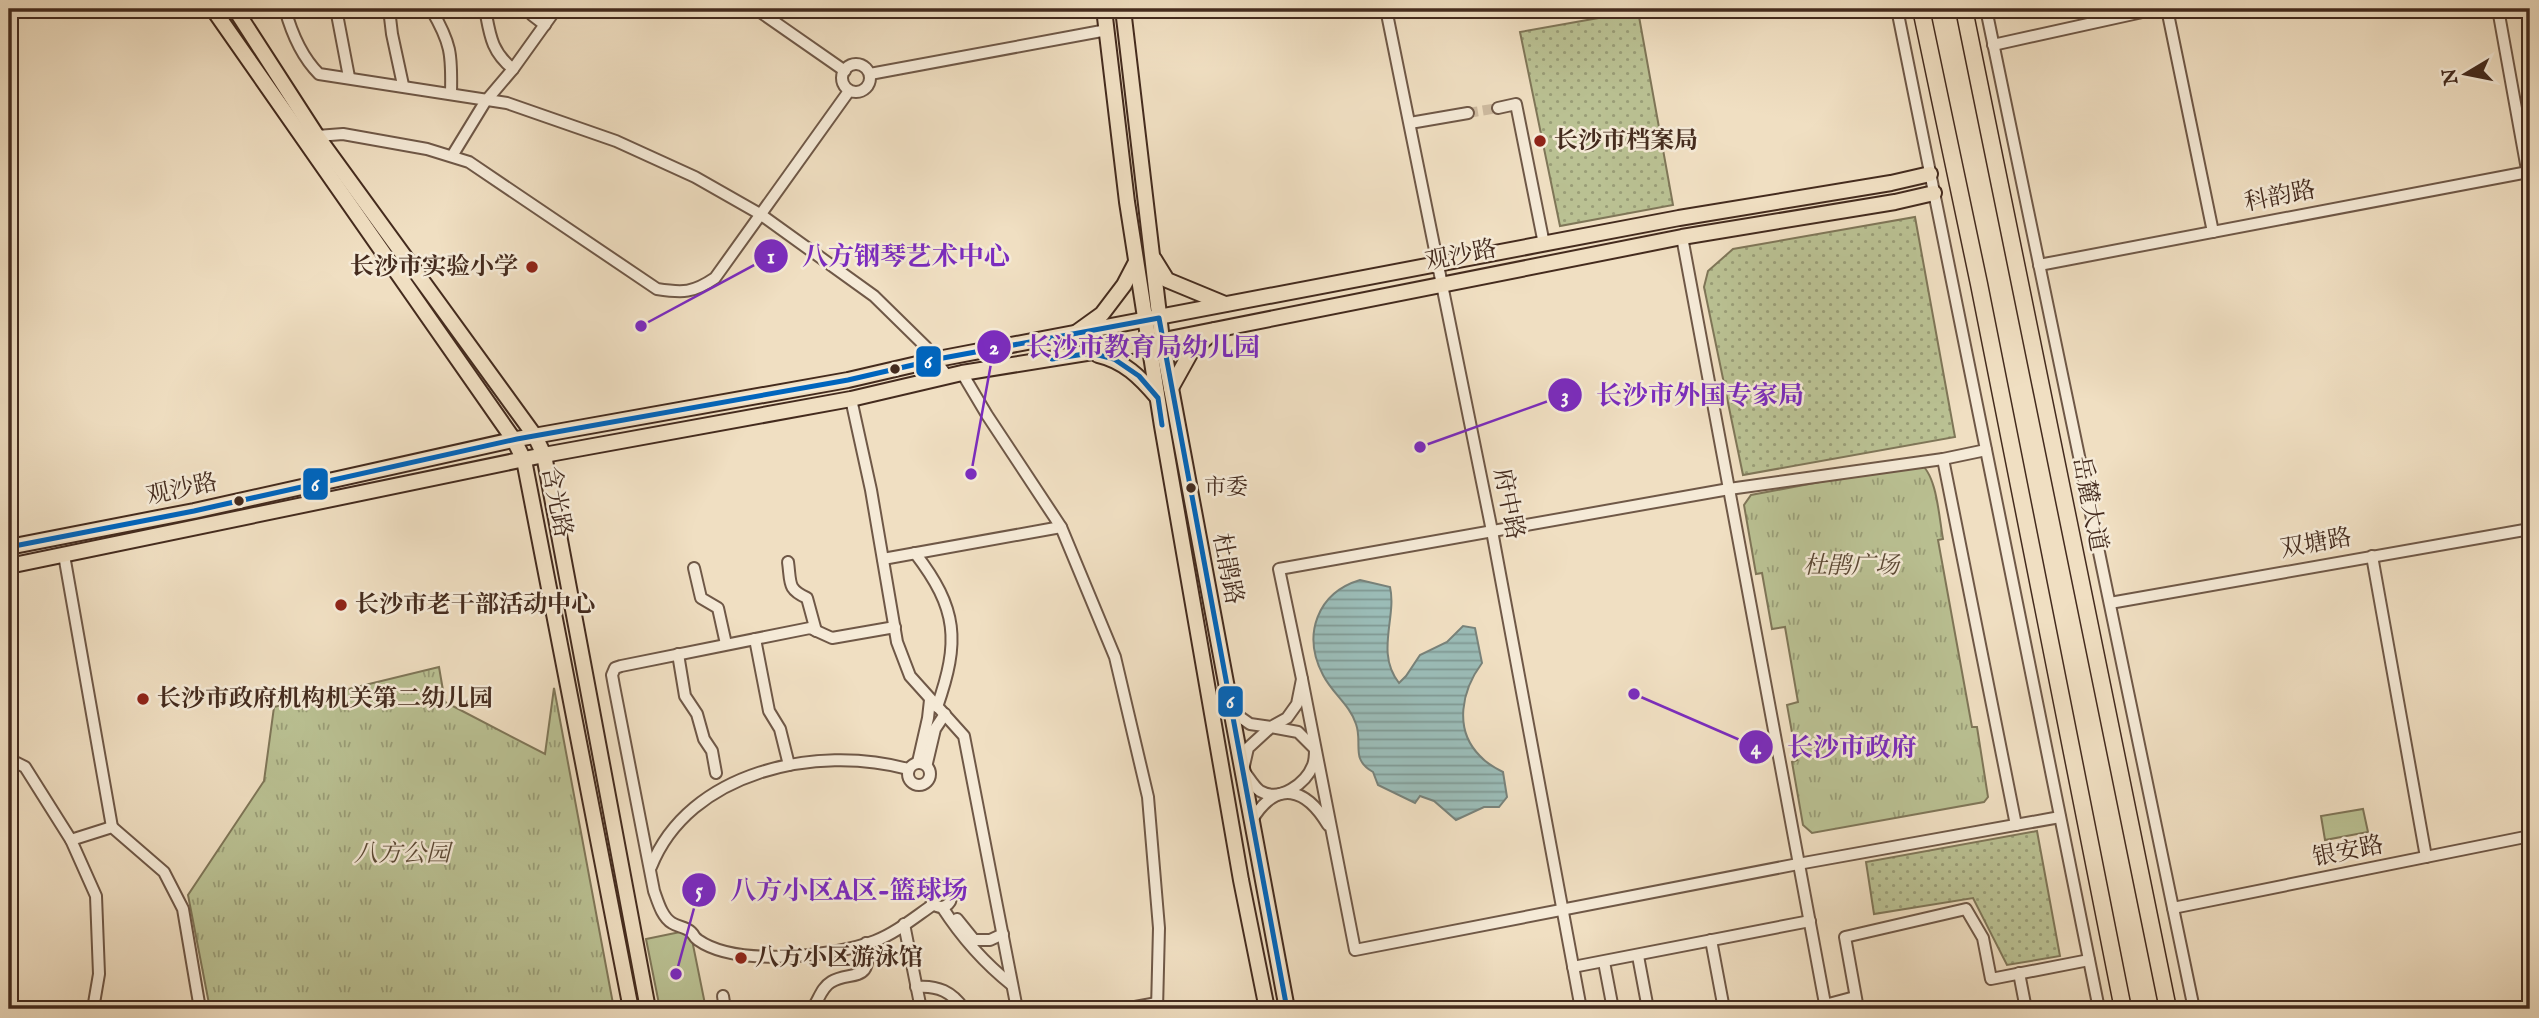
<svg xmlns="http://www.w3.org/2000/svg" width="2539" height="1018" font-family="'IM FELL English','Noto Serif SC',serif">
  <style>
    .grass { fill: url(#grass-dots); stroke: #7f7658; stroke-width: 2 }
    .park { fill: url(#park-tufts); stroke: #7f7658; stroke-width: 2 }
    .garden { fill: #bac193; stroke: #7f7658; stroke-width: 2 }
    .water { fill: url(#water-rules); stroke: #78827a; stroke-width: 2 }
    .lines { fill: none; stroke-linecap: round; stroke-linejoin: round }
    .minor-tunnel { stroke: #cebba1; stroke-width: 10; stroke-dasharray: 10 5; stroke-linecap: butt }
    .minor-casing { stroke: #6f5847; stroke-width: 14 }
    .major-casing { stroke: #442b1e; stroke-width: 18 }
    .highway-casing { stroke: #442b1e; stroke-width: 19 }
    .minor { stroke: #f5ead7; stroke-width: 10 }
    .major { stroke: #f0dfc2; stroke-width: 14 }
    .highway { stroke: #f0dfc2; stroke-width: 16 }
    .bus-1-casing { stroke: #f5ead7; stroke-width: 10 }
    .bus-1 { stroke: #0065bd; stroke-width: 5 }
    .poi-dot { fill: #8f2418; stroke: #f5ead7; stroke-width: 2.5 }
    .bus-dot { fill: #442b1e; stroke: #f5ead7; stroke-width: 2.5 }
    .labels { text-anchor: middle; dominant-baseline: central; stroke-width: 5; stroke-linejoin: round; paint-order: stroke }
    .bus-label { font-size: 22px; fill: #442b1e; stroke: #f5ead7; text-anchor: start }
    .poi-label { font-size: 24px; font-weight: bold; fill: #442b1e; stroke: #f5ead7; text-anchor: start }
    .street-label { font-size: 24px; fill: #442b1e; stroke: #f5ead7 }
    .park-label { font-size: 24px; font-style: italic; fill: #5c4935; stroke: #f5ead7 }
    .leader { fill: none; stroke: #7b2cbf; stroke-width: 2.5 }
    .callout-dot { fill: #7b2cbf; stroke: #f5ead7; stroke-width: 2.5 }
    .mark-label { font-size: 21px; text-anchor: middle; font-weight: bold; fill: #fff }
    .callout-label { font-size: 26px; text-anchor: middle; font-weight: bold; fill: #7b2cbf; stroke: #f5ead7; stroke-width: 5; stroke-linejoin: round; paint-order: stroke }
    .line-badge { stroke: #f5ead7; stroke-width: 2.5 }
    .badge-label { font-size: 19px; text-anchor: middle; font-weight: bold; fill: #fff }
  </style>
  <defs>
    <pattern id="grass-dots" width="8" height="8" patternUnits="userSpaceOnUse" patternTransform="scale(1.75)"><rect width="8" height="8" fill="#bac193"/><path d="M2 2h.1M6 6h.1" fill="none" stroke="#999d77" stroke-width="1.8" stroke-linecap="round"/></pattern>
    <pattern id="park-tufts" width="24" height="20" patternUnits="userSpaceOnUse" patternTransform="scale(1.75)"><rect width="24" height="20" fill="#bac193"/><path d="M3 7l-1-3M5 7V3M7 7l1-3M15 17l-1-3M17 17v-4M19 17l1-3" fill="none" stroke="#999d77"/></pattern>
    <pattern id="water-rules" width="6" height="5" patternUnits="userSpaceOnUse" patternTransform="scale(1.75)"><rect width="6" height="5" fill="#9bbcb7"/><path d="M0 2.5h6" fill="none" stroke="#809994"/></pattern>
  </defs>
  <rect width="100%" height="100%" fill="#f0dfc2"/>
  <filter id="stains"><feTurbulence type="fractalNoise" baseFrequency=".00286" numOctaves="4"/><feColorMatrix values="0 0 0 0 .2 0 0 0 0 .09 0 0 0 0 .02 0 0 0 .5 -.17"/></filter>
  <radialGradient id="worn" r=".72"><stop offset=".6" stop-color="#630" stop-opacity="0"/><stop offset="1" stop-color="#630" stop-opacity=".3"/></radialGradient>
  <g class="grass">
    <path d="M1638 11 1673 205 1560 226 1520 32Z"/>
    <path d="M1915 217 1955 437 1743 475 1704 287 1708 271 1733 249Z"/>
    <path d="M2037 831 2060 956 2007 965 1973 898 1874 914 1866 862Z"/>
  </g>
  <g class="park">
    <path d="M1919 463C1937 473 1939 518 1943 539L1938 540 1972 727H1977L1988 797 1984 802 1812 833 1803 825 1792 762 1797 760 1787 705 1798 702 1785 627 1772 629 1762 573 1756 574 1744 505 1751 495Z"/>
    <path d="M439 667 445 702 545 754 554 688 614 1009H210L188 895 264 781 274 707Z"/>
  </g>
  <g class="garden">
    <path d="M2363 809 2368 832 2325 840 2321 816Z"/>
    <path d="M690 930 706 1009H660L646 939Z"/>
  </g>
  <path class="water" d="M1360 580 1390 587C1397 617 1375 653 1399 683L1406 676 1420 655 1447 642 1463 626 1475 628 1482 663C1462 690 1453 729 1480 756 1486 763 1495 768 1503 772L1507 797 1499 807H1484L1456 820 1434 801 1420 796 1415 803 1378 785 1373 772C1350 759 1363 744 1356 724 1350 705 1332 693 1323 675 1302 635 1317 593 1360 580Z"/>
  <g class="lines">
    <path class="minor-tunnel" d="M1468 113 1498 108"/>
    <defs>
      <g id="minor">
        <path d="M285 9C291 31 302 57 319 74L507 103 616 141 695 177 760 214 874 296 926 347 947 376"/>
        <path d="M336 9 349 77"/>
        <path d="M389 9 392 34 403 85"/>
        <path d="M431 9C451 43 452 54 451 93"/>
        <path d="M485 9C490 35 491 51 513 69"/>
        <path d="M530 9 532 15 545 25"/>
        <path d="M756 9 845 71"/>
        <path d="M1386 9 1492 531 1581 1009"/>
        <path d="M1897 9 2099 1009"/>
        <path d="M1986 9 2194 1009"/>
        <path d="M2167 9 2213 232"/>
        <path d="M2498 9 2530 186"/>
        <path d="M1993 45 2156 9"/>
        <circle cx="856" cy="78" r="14"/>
        <path d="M870 74 1107 30"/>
        <path d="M1498 108 1516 104 1544 244"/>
        <path d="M1410 123 1468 113"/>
        <path d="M317 136 343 134 427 149 469 162 657 289C683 293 693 293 715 278L849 91"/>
        <path d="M452 156 485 102 513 69 556 9"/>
        <path d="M1682 237 1826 1009"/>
        <path d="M2039 265 2528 172"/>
        <path d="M962 373 987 415 1061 527 1115 657 1148 797 1159 928 1157 1009"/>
        <path d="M851 399 871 490 897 642 910 676 964 736 1017 1009"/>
        <path d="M1943 459 2016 825"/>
        <path d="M915 553C958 609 960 641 937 707"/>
        <path d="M64 555 112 827"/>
        <path d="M2372 556 2426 857"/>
        <path d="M883 559 1061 527"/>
        <path d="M788 562C791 583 787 589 807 598L816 631"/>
        <path d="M694 568 701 598 718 608 726 644"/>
        <path d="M2110 603 2530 529"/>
        <path d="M895 627 832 638 810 628 621 666 615 668 612 675 614 686 654 891C658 902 662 917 672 923 678 927 686 927 691 932 696 937 692 935 698 940 736 967 833 957 875 941 896 933 915 917 934 904"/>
        <path d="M755 639 769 711 780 729 789 765"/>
        <path d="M678 654 685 696 697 714 704 739 712 751 716 773"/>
        <path d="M1302 679 1355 950 1798 864 2060 817"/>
        <path d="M1230 710 1250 724 1271 727 1287 718 1297 704 1302 679 1279 569 1729 489 1943 459 1986 450"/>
        <path d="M1271 727 1298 732 1315 749C1315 754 1315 760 1313 765 1306 783 1280 803 1260 791 1254 787 1248 776 1243 770L1248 748Z"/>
        <path d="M9 759 25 767 71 840"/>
        <path d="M918 762 928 718 930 700"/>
        <circle cx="919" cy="774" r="11"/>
        <path d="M927 763 935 729 945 714"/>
        <path d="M1252 820C1277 779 1306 788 1328 825"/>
        <path d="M651 867C689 771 817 744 908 769"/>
        <circle cx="941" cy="897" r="10"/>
        <path d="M942 907C962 938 983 962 1012 985"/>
        <path d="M2173 908 2530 836"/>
        <path d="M957 919 974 940H990L1003 934"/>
        <path d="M904 924 921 1009"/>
        <path d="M1711 940 1724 1009"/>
        <path d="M1638 956 1648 1009"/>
        <path d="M1604 962 1613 1009"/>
        <path d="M1573 967 1810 921"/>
        <path d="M2019 973 2026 1009"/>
        <path d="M916 987C938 985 952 992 964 1009"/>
        <path d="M723 996 725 1009"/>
        <path d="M1825 1005 1855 997"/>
        <path d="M93 1009 99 974 96 896 71 840 112 827 164 872 183 909 200 1009"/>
        <path d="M812 1009C819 1000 821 988 831 982 850 970 874 985 866 943"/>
        <path d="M1124 1009 1157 1003"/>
        <path d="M1858 1009 1845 937 1966 909 1983 938 1991 979 2089 960"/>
      </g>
      <g id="major">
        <path d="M213 9 514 440 524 460 631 1009"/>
        <path d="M235 9 317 136 535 436 544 455 648 1009"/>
        <path d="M1104 9 1127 202 1162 426 1241 880 1267 1009"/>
        <path d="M1123 9 1162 340 1287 1009"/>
        <path d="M1154 259 1167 280 1225 304"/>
        <path d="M1077 332 1102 314 1124 285 1136 262"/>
        <path d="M1098 355C1124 361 1140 377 1157 397"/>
        <path d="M1171 388 1191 352 1215 330"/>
        <path d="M9 547 194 511 517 439 848 380 943 358 1679 218 1891 183 1930 174"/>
        <path d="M9 566 544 455 851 399 962 373 1149 343 1682 237 1895 202 1934 193"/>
      </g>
      <g id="highway">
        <path d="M1921 9 1979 284 2123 1009"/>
        <path d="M1964 9 2168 1009"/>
      </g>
    </defs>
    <use href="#minor" class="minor-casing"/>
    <use href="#major" class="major-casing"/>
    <use href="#highway" class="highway-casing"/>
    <use href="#minor" class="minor"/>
    <use href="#major" class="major"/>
    <use href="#highway" class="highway"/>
    <defs>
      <g id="bus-1">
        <path d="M1052 359 1091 353 1114 359 1139 376 1158 398 1162 425"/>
        <path d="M9 547 194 511 517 439 848 380 943 358 1159 318 1287 1009"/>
      </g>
    </defs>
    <use href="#bus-1" class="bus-1-casing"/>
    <use href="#bus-1" class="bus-1"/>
  </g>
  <g class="poi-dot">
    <circle cx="1540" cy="141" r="7"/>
    <circle cx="532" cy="267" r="7"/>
    <circle cx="341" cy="605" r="7"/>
    <circle cx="143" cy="699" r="7"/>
    <circle cx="741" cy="958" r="7"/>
  </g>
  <g class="bus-dot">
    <circle cx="895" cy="369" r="6"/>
    <circle cx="1191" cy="488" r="6"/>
    <circle cx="239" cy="501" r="6"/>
  </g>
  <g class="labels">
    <g class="bus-label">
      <text x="1204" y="488">市委</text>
    </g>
    <g class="poi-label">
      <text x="1554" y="141">长沙市档案局</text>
      <text x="518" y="267" text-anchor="end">长沙市实验小学</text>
      <text x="355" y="605">长沙市老干部活动中心</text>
      <text x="157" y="699">长沙市政府机构机关第二幼儿园</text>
      <text x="755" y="958">八方小区游泳馆</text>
    </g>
    <g class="street-label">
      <text transform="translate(2280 197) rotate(-11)">科韵路</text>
      <text transform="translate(1461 256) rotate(-11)">观沙路</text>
      <text transform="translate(182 490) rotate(-12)">观沙路</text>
      <text transform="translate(556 502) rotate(79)">含光路</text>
      <text transform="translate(1508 504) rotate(79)">府中路</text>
      <text transform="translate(2089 504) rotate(79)">岳麓大道</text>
      <text transform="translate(2316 544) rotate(-10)">双塘路</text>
      <text transform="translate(1227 569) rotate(79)">杜鹃路</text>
      <text transform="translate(2348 852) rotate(-11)">银安路</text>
    </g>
    <g class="park-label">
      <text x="1851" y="566">杜鹃广场</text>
      <text x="402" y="854">八方公园</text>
    </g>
  </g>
  <path class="leader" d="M641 326L771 256M971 474L994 347M1420 447L1565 395M1634 694L1756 747M676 974L699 890"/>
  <g class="callout-dot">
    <circle cx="641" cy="326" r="7"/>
    <circle cx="971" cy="474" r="7"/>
    <circle cx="1420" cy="447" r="7"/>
    <circle cx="1634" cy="694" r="7"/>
    <circle cx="676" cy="974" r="7"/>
    <circle cx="771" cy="256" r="18"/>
    <circle cx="994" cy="347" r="18"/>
    <circle cx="1565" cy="395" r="18"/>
    <circle cx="1756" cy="747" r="18"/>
    <circle cx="699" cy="890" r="18"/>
  </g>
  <g class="mark-label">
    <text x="771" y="263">1</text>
    <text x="994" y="354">2</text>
    <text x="1565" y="402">3</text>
    <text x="1756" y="754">4</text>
    <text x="699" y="897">5</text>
  </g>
  <g class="callout-label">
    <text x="906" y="265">八方钢琴艺术中心</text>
    <text x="1143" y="356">长沙市教育局幼儿园</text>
    <text x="1700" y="404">长沙市外国专家局</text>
    <text x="1852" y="756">长沙市政府</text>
    <text x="849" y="899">八方小区A区-篮球场</text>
  </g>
  <g class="line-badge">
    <rect x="915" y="345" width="27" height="33" rx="7" fill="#0065bd"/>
    <rect x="302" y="467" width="27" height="34" rx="7" fill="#0065bd"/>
    <rect x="1217" y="685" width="27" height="33" rx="7" fill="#0065bd"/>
  </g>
  <g class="badge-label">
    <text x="928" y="368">6</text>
    <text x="315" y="491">6</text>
    <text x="1230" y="708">6</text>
  </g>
  <rect width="2539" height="1018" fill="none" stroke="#f0dfc2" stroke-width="35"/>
  <rect x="10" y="10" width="2518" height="997" fill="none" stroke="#442b1e" stroke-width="3.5"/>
  <rect x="18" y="18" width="2504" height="983" fill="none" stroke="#442b1e" stroke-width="2"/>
  <g transform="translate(2466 74) rotate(260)" stroke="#f5ead7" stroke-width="5" paint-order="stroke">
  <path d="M0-5L12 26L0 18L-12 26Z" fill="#442b1e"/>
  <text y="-10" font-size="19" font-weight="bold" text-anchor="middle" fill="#442b1e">N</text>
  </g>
  <rect width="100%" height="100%" filter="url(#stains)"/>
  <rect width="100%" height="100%" fill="url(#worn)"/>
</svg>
